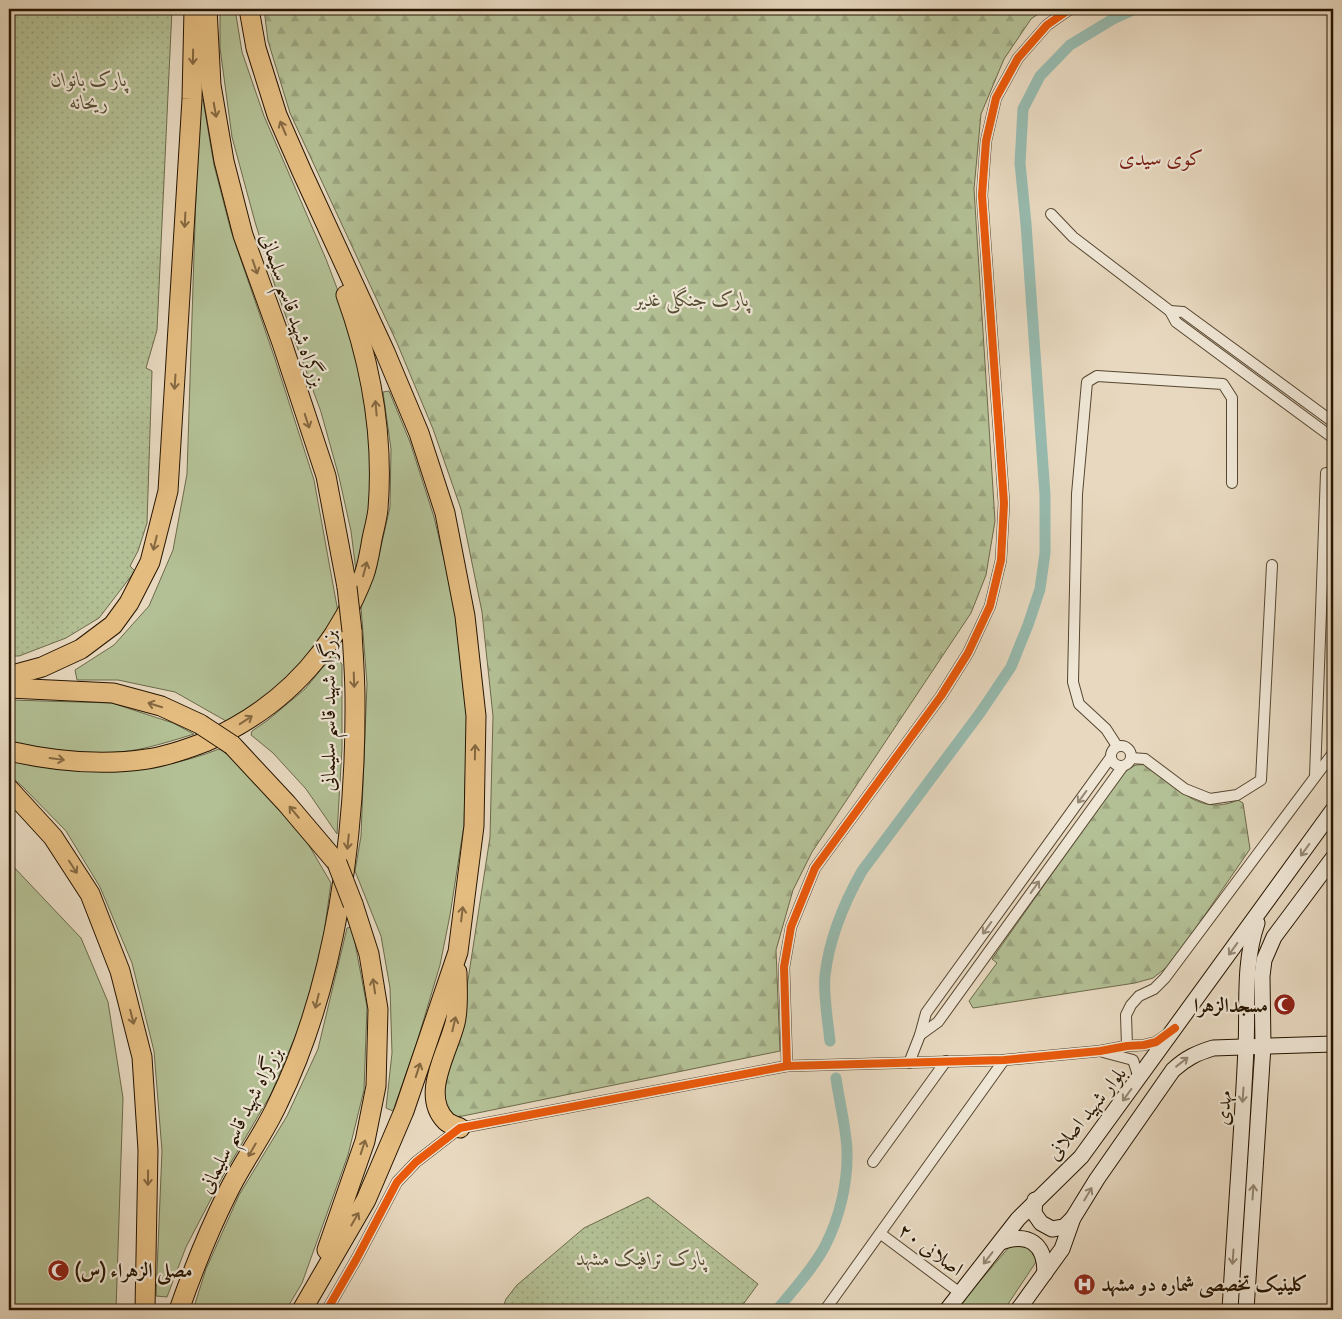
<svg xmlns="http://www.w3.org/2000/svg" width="1342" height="1319" font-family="'IM FELL Great Primer',Amiri,serif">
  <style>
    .green { fill: #b3bf94; stroke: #6c6a4a }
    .forest { fill: url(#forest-firs); stroke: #6c6a4a }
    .park { fill: url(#park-dots); stroke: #6c6a4a }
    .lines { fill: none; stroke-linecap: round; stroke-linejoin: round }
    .canal { stroke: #97baae; stroke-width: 11 }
    .street-casing { stroke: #564630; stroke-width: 12 }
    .secondary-casing { stroke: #261500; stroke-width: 17 }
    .highway-casing { stroke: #261500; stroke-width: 21 }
    .street { stroke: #efe6d5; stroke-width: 10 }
    .secondary { stroke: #efe6d5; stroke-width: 15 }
    .highway { stroke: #e4bc80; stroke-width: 19 }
    .highway-bridge-casing { stroke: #261500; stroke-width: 21; stroke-linecap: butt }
    .highway-bridge { stroke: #e4bc80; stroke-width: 19 }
    .cycleway-casing { stroke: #efe6d5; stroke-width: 11 }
    .cycleway { stroke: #e8590c; stroke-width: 8 }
    .oneway { stroke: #856840 }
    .oneway2 { stroke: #958875 }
    .labels { text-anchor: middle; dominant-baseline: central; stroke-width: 4.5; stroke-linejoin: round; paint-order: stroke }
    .park-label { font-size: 20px; font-style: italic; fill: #575034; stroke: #efe6d5 }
    .street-label { font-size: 20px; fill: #261500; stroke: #efe6d5 }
    .poi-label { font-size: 20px; font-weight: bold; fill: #261500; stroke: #efe6d5; text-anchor: start }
    .neighbourhood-label { font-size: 21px; fill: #7a1f14; stroke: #efe6d5 }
  </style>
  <defs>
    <pattern id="forest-firs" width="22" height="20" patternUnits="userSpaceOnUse" patternTransform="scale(1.25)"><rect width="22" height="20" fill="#b3bf94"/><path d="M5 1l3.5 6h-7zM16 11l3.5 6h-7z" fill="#9aa37e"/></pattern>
    <pattern id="park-dots" width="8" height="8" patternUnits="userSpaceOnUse" patternTransform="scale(1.25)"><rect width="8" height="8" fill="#b3bf94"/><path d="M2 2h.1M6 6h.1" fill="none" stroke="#9aa37e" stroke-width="1.8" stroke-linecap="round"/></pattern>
  </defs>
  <rect width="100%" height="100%" fill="#e7d8bf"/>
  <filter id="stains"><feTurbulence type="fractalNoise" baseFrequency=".004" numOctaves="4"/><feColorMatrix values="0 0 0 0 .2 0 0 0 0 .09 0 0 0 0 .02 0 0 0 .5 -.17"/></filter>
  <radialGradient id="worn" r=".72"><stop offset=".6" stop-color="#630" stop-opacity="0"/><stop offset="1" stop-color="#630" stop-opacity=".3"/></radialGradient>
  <g class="green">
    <path d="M220 9H235L242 52 264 116 326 259 350 323 373 446 372 503 356 571 351 531 339 477 321 412 276 289 255 222 232 137 220 48Z"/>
    <path d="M199 99 203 100 214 165 231 231 275 359 314 480 338 612 298 667 264 698 226 721 175 692 118 680H77L75 670 114 645 149 606 173 550 187 474Z"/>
    <path d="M389 391 410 442 434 517 458 618 467 716 464 825 450 915 440 965 417 1042 393 1111 386 1108 392 1053 390 988 381 936 355 871 361 836 367 684 361 607 375 573 390 507 391 449 383 392Z"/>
    <path d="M333 655 342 664V749L337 834 306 789 273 753 251 735 252 731 268 720 305 689Z"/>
    <path d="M9 700 112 703 173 723 194 734C178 739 162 744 145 748 101 758 56 750 12 743L9 742Z"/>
    <path d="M219 749 234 758 301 832 331 883 323 941 303 1018 271 1094 223 1176 186 1247 167 1297 156 1296 162 1151 154 1051 132 963 100 887 66 831 22 786 9 775V761C79 776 151 776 219 749Z"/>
    <path d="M9 862 81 938 108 1002 123 1098 116 1310H9Z"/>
    <path d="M352 927 367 1007 364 1090 348 1155 302 1283 286 1310H193L206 1269 239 1195 287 1116 318 1049 347 928Z"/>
    <path d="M1018 1242 1035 1251 1036 1262 1004 1310H955L1010 1246Z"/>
  </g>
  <g class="forest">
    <path d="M264 9H1045L1031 19 1004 59 981 114 974 189 995 521 986 575 971 613 812 852 793 890 776 950 780 1051 453 1118 439 1094 462 1019 490 837 493 716 482 612 461 509 433 429 397 343 290 113 268 41Z"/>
    <path d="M1136 765C1139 765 1144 764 1148 765 1156 768 1164 777 1170 782 1190 801 1211 812 1238 800L1243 803 1250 849 1172 963 1153 978 1135 983 973 1008 969 1001 997 963 992 959 1116 783 1126 770Z"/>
  </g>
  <g class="park">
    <path d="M9 9H172L157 330 146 368 152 371 147 523 138 551 130 566 135 571 99 618 66 638 19 656H9Z"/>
    <path d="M648 1197 758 1284 739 1310H502L506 1299 517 1285 584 1228Z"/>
  </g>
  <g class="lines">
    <g class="canal">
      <path d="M830 1041C828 1023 823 993 825 976 829 938 844 903 862 871L980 713 1011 667 1028 625 1040 589 1045 553V495L1026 224 1020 163 1023 109 1040 76 1070 45 1113 19 1135 9"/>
      <path d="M777 1310C793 1290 813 1269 825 1246 840 1217 848 1182 847 1150 846 1126 839 1101 836 1078"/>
    </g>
    <defs>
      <g id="street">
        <path d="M1051 214 1073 237 1170 311 1176 322 1333 438"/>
        <path d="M1170 311 1183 312 1333 422"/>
        <circle cx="1121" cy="756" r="10"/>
        <path d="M1117 746 1106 729 1079 704 1073 682 1077 494 1087 382 1097 376 1223 384 1232 398V483"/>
        <path d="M1131 758 1145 759 1185 789 1210 799 1237 795 1261 780 1272 565"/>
        <path d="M1315 776 1326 473"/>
        <path d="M920 1035 938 1022 1123 766"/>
        <path d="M1127 1046 1126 1015 1131 1005 1139 996 1154 989 1165 978 1333 753"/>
        <path d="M1103 1052 1133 1060 1139 1078"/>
        <path d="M909 1063 920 1035 926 1013 1111 757"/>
        <path d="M787 1066 784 967 791 927 815 868 941 696 968 653 990 606 1001 560 1004 503 982 195 986 141 996 98 1018 58 1047 25 1070 9"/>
        <path d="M873 1162 946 1061"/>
        <path d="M881 1234 960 1293"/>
        <path d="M327 1310 357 1258 397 1182 416 1162 460 1128 787 1066 1004 1060 1100 1051 1127 1046 1144 1045 1156 1042 1166 1035"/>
        <path d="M825 1310 1004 1060"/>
      </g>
      <g id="secondary">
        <path d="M1035 1200 1034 1213 1041 1223 1052 1229 1064 1227 1073 1218"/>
        <path d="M1001 1242C1029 1232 1045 1244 1045 1273"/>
        <path d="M947 1310 1018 1219 1081 1157 1333 810"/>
        <path d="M1018 1310 1062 1249 1073 1218 1097 1179 1173 1070C1186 1058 1197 1053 1213 1048L1333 1044"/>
        <path d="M1230 1310C1235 1223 1242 1135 1246 1048 1248 1006 1243 964 1257 923"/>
        <path d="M1246 1310 1263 1046 1262 976 1264 960 1274 937 1333 858"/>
      </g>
      <g id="highway">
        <path d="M207 9 211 85 224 161 243 235 282 343 326 476 347 587"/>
        <path d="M249 9 256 48 277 115 302 172 385 352 419 433 445 513 465 616 476 716 474 826 458 952 404 1111 366 1200 302 1310"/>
        <path d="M9 676 42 667 81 649 113 625 129 603 150 562 168 491 192 99 194 9"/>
        <path d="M9 688 113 693 161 706 200 724"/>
        <path d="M232 745 287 804 337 863"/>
        <path d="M9 751C53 761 102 766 147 759 167 756 187 749 205 742 281 709 334 653 364 575 368 564 370 550 372 539 374 529 377 519 378 509 384 435 371 364 346 295"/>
        <path d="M9 789 53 837 90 894 120 971 142 1057 148 1150 145 1310"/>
        <path d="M457 972C457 988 459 1007 455 1023 448 1052 420 1095 446 1121 449 1124 455 1126 460 1128"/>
        <path d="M327 1250 365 1141 376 1086 378 1009 369 954 353 904"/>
        <path d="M179 1310C193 1270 209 1230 228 1192 243 1161 264 1134 278 1103 337 983 356 831 355 699 355 676 353 653 352 631"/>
      </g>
    </defs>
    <use href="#street" class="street-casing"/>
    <use href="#secondary" class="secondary-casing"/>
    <use href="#highway" class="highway-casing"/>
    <use href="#street" class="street"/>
    <use href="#secondary" class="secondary"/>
    <use href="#highway" class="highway"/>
    <defs>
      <g id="highway-bridge">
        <path d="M347 587 352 631"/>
        <path d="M200 724 232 745"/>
        <path d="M337 863 353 904"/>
      </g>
    </defs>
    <use href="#highway-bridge" class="highway-bridge-casing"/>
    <use href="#highway-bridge" class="highway-bridge"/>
    <defs>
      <g id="cycleway">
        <path d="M787 1066 784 967 791 927 815 868 941 696 968 653 990 606 1001 560 1004 503 982 195 986 141 996 98 1018 58 1047 25 1070 9"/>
        <path d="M327 1310 357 1258 397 1182 416 1162 460 1128 787 1066 1004 1060 1100 1051 1127 1046 1144 1045 1156 1042 1175 1028"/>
      </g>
    </defs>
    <use href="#cycleway" class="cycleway-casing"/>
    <use href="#cycleway" class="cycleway"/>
  </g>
  <defs><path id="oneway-shaft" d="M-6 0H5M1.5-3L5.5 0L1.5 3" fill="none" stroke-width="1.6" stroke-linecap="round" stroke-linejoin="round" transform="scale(1.25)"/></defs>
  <g class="oneway">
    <use href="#oneway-shaft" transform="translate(193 57) rotate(91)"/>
    <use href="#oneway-shaft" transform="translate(215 110) rotate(80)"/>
    <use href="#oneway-shaft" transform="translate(283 128) rotate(-113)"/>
    <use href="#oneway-shaft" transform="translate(185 220) rotate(93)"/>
    <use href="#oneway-shaft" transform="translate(255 267) rotate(71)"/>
    <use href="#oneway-shaft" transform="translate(175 382) rotate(94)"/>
    <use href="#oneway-shaft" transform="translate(376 408) rotate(-95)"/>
    <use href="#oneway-shaft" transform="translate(307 421) rotate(72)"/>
    <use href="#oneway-shaft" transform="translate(155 543) rotate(104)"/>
    <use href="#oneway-shaft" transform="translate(365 569) rotate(-75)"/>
    <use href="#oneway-shaft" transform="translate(354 680) rotate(88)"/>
    <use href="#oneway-shaft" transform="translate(155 705) rotate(-163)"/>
    <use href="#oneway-shaft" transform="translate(246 720) rotate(-33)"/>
    <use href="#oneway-shaft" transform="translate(475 752) rotate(-89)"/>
    <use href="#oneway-shaft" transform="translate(57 759) rotate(8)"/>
    <use href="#oneway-shaft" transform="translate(294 812) rotate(-130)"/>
    <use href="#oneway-shaft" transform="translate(348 842) rotate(96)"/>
    <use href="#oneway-shaft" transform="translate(73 867) rotate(57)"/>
    <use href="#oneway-shaft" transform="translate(462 914) rotate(-83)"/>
    <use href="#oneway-shaft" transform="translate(374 986) rotate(-99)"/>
    <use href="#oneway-shaft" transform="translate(317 1001) rotate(104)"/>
    <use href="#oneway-shaft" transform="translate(132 1017) rotate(76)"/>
    <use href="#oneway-shaft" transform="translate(454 1024) rotate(-77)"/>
    <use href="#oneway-shaft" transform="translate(418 1070) rotate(-72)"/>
    <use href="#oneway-shaft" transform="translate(363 1147) rotate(-72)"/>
    <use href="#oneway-shaft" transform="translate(252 1150) rotate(120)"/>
    <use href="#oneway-shaft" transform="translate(148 1178) rotate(91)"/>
    <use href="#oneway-shaft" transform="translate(355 1219) rotate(-60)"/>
  </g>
  <g class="oneway2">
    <use href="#oneway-shaft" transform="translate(1082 797) rotate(126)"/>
    <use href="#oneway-shaft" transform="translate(1305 850) rotate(126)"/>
    <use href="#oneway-shaft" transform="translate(1035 887) rotate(-54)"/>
    <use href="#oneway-shaft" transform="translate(987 928) rotate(126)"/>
    <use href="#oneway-shaft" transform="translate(1233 949) rotate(126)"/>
    <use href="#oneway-shaft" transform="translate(1182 1062) rotate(-38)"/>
    <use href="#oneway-shaft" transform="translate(1127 1095) rotate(126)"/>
    <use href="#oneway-shaft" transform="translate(1243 1095) rotate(94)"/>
    <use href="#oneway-shaft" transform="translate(1253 1192) rotate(-86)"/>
    <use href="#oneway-shaft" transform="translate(1088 1194) rotate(-59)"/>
    <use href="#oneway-shaft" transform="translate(1233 1257) rotate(94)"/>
    <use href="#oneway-shaft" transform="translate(988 1258) rotate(128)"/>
  </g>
  <defs>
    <symbol id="mosque-disc" viewBox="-11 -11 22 22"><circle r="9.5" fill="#8f2418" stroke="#efe6d5"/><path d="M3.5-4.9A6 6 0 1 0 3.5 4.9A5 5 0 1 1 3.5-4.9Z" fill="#fff"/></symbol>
    <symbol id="hospital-disc" viewBox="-11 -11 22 22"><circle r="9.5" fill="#8f2418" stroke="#efe6d5"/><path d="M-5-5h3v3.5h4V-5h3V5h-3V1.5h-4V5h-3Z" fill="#fff"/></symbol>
  </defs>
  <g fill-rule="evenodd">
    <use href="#mosque-disc" x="1272" y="992" width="25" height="25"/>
    <use href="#mosque-disc" x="46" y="1258" width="25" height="25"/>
    <use href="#hospital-disc" x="1072" y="1272" width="25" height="25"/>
  </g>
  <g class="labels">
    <g class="park-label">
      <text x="89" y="79">پارک بانوان<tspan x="89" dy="23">ریحانه</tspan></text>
      <text x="692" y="299">پارک جنگلی غدیر</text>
      <text x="641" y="1258">پارک ترافیک مشهد</text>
    </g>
    <g class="street-label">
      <text transform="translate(293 310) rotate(71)">بزرگراه شهید قاسم سلیمانی</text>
      <text transform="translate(328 711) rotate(-90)">بزرگراه شهید قاسم سلیمانی</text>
      <text transform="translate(1223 1108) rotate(-86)">مهدی</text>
      <text transform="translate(1086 1113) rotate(-51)">بلوار شهید اصلانی</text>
      <text transform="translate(240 1120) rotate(-63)">بزرگراه شهید قاسم سلیمانی</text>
      <text transform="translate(931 1249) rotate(36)">اصلانی ۲۰</text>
    </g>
    <g class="poi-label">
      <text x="1268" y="1005" text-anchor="end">مسجدالزهرا</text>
      <text x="75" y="1270">مصلی الزهراء (س)</text>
      <text x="1101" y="1284">کلینیک تخصصی شمار‌ه دو مشهد</text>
    </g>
    <g class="neighbourhood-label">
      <text x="1161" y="158">کوی سیدی</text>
    </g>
  </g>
  <rect width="1342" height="1319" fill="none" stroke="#e7d8bf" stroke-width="30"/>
  <rect x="10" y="10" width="1322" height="1299" fill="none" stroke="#261500" stroke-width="2.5"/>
  <rect x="15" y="15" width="1312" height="1289" fill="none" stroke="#261500"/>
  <rect width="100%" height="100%" filter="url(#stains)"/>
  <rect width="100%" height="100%" fill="url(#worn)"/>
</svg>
